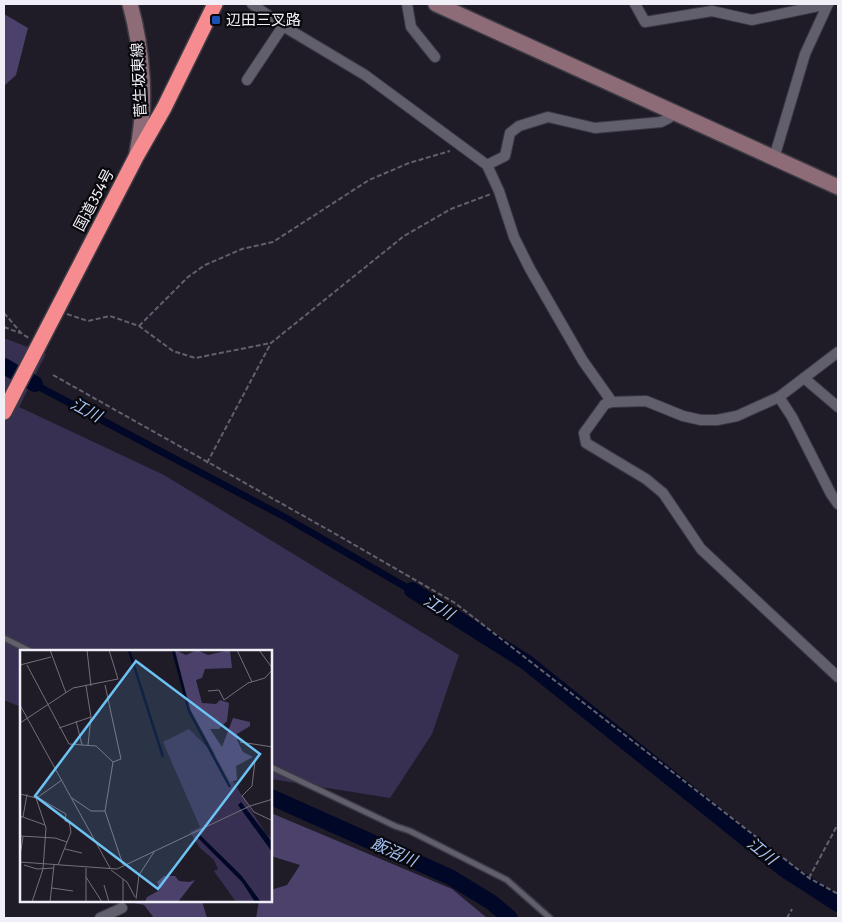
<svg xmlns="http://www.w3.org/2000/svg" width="842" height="922" font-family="'Fira Sans','Noto Sans JP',sans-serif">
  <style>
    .green { fill: #383052 }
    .forest { fill: #4b416b }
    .water { fill: #000727 }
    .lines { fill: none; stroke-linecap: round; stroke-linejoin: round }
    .river { stroke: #000727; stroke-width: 16 }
    .lane-casing { stroke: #3c3a43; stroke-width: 8 }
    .street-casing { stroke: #3c3a43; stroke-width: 12 }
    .secondary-casing { stroke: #3c3a43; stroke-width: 18 }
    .highway-casing { stroke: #3c3a43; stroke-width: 18 }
    .path { stroke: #62606a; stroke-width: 2; stroke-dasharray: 5 2.5; stroke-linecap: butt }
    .lane { stroke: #615f6c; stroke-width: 5 }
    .street { stroke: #615f6c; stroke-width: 10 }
    .secondary { stroke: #8e6c77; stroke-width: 15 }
    .highway { stroke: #f68c90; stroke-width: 15 }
    .transit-dot { fill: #1a4fb4; stroke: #09080c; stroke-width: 2 }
    .labels { text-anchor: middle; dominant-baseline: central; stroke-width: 4.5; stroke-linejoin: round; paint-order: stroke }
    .poi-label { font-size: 15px; fill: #f0eff7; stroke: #09080c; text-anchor: start }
    .street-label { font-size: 15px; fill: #f0eff7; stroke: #09080c }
    .water-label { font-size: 16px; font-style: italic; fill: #a7c5f9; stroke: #09080c }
    .inset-river { fill: none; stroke: #000727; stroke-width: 2.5 }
    .inset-road { fill: none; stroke: #73707b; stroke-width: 1 }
    .view { fill: #6dc2f3; fill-opacity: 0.15; stroke: #6dc2f3; stroke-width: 2.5 }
    .inset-edge { fill: none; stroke: #f0eff7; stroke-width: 2.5 }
  </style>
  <rect width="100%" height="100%" fill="#1f1c28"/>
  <path class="green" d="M4 338 46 354 19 407 164 475 459 655 432 734 390 798 271 779V651H21V707L4 700Z"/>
  <g class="forest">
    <path d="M4 14 28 28 16 75 4 86Z"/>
    <path d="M271 813 452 889 487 918H256L259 901H271V890L287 885 300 865 271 856Z"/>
    <path d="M124 901H202L207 918H154L144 905Z"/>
  </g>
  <path class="water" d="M17 371 286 514 432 598 428 604 283 520 13 377Z"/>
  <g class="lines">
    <g class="river">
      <path d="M4 366 35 384"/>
      <path d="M412 590 526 662 784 869 838 904"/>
      <path d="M271 797 450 877 491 902 510 918"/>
    </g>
    <defs>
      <g id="lane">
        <path d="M4 638 30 651"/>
        <path d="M271 767 395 826 410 831 507 880 550 918"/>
      </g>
      <g id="street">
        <path d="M252 4 283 26 365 75 487 165 499 191 514 237 530 269 583 361 612 402"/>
        <path d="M407 4 411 27 435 57"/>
        <path d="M635 4 645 22 712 11 752 20 828 4"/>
        <path d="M247 80 283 26"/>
        <path d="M774 158 805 54 828 4"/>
        <path d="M487 165 505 156 510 133 519 126 548 117 595 128 661 122 669 118 674 112"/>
        <path d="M838 352 779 397 737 416 717 420H701L683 416 646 401 612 402 605 404 584 433 586 443 646 479 663 493 701 549 838 677"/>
        <path d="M804 378 838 407"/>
        <path d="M779 397 792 417 831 494 838 504"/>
        <path d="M100 918 122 908"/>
      </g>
      <g id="secondary">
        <path d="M130 4C143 51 147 104 137 153"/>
        <path d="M436 4 838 187"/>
      </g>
      <path id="highway" d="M4 412 136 157 164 108 215 4"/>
    </defs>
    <use href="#lane" class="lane-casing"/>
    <use href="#street" class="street-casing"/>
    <use href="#secondary" class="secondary-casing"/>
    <use href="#highway" class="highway-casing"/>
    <g class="path">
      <path d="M4 313 22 334 29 338"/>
      <path d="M67 314 88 321 110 316 139 326 173 351 195 358 271 343"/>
      <path d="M139 326 188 277 205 265 242 249 273 242 369 180 409 163 450 151"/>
      <path d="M4 327 20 333"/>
      <path d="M53 375 325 528 455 603 809 878 838 894"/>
      <path d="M207 463 271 343 404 236 451 209 491 194"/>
      <path d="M809 878 838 824"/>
      <path d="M787 918 792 909"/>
    </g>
    <use href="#lane" class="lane"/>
    <use href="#street" class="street"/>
    <use href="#secondary" class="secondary"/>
    <use href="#highway" class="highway"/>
  </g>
  <rect class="transit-dot" x="211" y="15" width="10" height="10" rx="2.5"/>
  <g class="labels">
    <g class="poi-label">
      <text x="226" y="20">辺田三叉路</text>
    </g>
    <g class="street-label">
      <text transform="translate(139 80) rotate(-93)">菅生坂東線</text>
      <text transform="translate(94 200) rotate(-62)">国道354号</text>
    </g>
    <g class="water-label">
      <text transform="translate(86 410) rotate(28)">江川</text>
      <text transform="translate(439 607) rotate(32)">江川</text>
      <text transform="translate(762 851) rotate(39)">江川</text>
      <text transform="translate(394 852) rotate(24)">飯沼川</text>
    </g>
  </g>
  <g transform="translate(20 650)">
    <rect width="252" height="252" fill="#1f1c28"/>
    <path d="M169 79 199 109 246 184 252 189V252H216L194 221 198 219 194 210 180 198 170 182 180 177 143 92Z" fill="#383052"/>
    <path d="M155 0 166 5 177 0 188 5 210 0 212 18 185 19 182 28 176 30 182 53 196 54 200 50 209 53 207 71 199 79H190L202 97 213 68 230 72V76L217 84V90L223 102 233 107 216 116 217 130 210 132 170 59ZM144 226H155L159 231 169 232 175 230 158 252H125L127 247 140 240 137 232Z" fill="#4b416b"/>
    <path d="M221 152 252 192V202L218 155ZM180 185 221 225 241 252H235L222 232 176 186Z" fill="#000727"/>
    <path class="inset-river" d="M109 0 143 107M153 0 169 61 210 137"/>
    <path class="inset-road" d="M30 0 46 43M67 0 71 36M217 0 232 32M239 0 253 19M0 15 31 7M7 15 49 94 76 96 93 112M85 35 101 109 93 112M66 36 71 67 68 95M188 41 199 40 204 50 228 33 245 28 253 19M0 55 90 218M56 71 62 95M0 73 53 38 98 29 89 0M39 78 71 67M220 92 253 97M235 111 232 136 222 146 234 162 253 171M93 112 85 161 103 215M0 144 16 148 26 178 23 219 12 252M17 147 46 164 45 171 49 172 51 182 38 215M18 147 42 130M52 148 71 161H85M0 166 25 175M3 167 7 144M0 186 35 188 47 192M45 199 62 203M0 206 3 187M0 212 97 219 230 156 253 149M4 215 17 219 34 218M66 218V252M91 220 107 232 115 247M66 227 82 252M84 235 89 252M32 238 53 241M116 249 119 225 134 202M30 252 34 215M103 252V229"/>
    <path class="view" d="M116 11 240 104 138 239 15 146Z"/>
    <rect width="252" height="252" class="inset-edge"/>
  </g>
  <rect width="842" height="922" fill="none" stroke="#f0eff7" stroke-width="10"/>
</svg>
